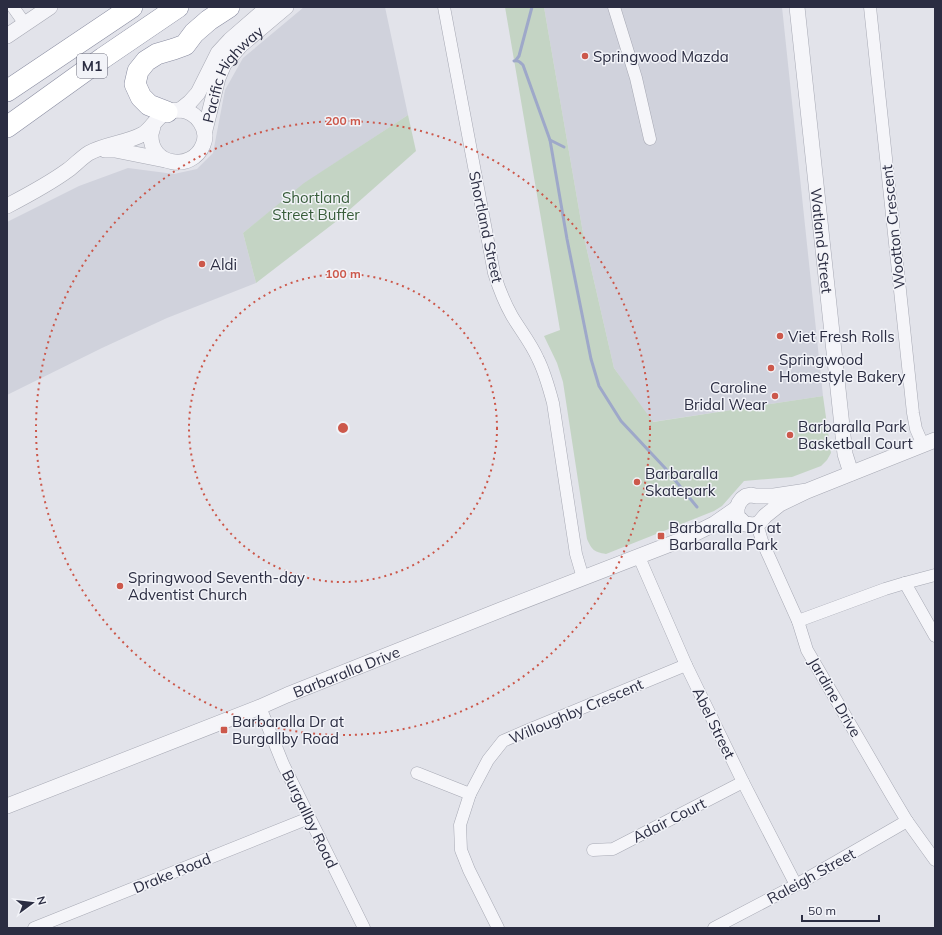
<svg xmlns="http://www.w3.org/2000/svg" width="942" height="935" font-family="Mulish,sans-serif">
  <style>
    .built { fill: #d0d2dc }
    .green { fill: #c4d4c4 }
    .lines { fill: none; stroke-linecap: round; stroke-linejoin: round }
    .stream { stroke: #9ea8c9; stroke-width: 3 }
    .minor-casing { stroke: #a7a9b4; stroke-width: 13 }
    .tertiary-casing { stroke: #a7a9b4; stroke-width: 16 }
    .motorway-casing { stroke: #8a8da1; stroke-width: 22 }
    .minor { stroke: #f5f5f9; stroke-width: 12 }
    .tertiary { stroke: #f5f5f9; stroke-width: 15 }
    .motorway { stroke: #fff; stroke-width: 21 }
    .ring { fill: none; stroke: #cc584b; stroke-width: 2; stroke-dasharray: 2 4 }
    .poi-dot { fill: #cc584b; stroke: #f2f3f8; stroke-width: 1.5 }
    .labels { text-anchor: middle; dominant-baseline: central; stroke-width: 3; stroke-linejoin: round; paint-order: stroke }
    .shield { fill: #f2f3f8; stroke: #676879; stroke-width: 1 }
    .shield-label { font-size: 14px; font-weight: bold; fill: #2b2d42 }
    .poi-label { font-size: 15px; fill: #2b2d42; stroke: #f2f3f8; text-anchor: start }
    .street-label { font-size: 15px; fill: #2b2d42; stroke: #f2f3f8 }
    .park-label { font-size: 15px; fill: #385d3a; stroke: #f2f3f8 }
    .centre { fill: #cc584b; stroke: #f2f3f8; stroke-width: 2 }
    .ring-label { font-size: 12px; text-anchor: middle; font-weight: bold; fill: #cc584b; stroke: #f2f3f8; stroke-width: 3; stroke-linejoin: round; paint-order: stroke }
  </style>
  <rect width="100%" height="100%" fill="#e2e3ea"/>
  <g class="built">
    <path d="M304 7H385L408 115 305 183 243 233 256 283 167 318 102 348 7 395V222L79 186 128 168 174 174 197 169 213 153 225 90 243 58Z"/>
    <path d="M544 7H782L823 396 652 422 614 368 583 233Z"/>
  </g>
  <g class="green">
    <path d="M505 7H544L583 233 614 368 653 422 823 396 831 453 827 460 821 466 792 477 744 481 722 506 714 511 606 554C594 552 592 550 587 539L563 382 557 363 544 336 560 330Z"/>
    <path d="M408 115 416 151 338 220 256 283 243 233 304 183Z"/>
  </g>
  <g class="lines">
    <g class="stream">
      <path d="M516 60 519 56 532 7"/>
      <path d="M514 61C518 60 520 62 523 65L550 140 567 239 591 359 599 386 621 421 665 468 697 507"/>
      <path d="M550 140 564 147"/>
    </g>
    <defs>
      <g id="minor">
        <path d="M13 7 25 24"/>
        <path d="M444 7 494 273C499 289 504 302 512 316 521 331 531 343 538 359 545 373 549 388 553 403L576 554 583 578"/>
        <path d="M614 7 636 78 650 139"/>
        <path d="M870 7 913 413 916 429 923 445"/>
        <path d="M757 524 762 541 798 621 807 650 892 796 907 821 935 860"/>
        <path d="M639 557 686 665 743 782 796 885"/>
        <path d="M905 583 935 636"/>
        <path d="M798 621 885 589 905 583 935 575"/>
        <path d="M260 707 283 764 364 928"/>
        <path d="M417 773 470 794"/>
        <path d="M593 850 613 849 743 782"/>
        <path d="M34 928 309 818"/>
        <path d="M498 928 469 870 461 850 460 825 470 794 488 760 503 741 526 731 686 665"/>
        <path d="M714 928 796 885 907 821"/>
      </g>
      <g id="tertiary">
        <path id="s1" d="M797 7 845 454 851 473"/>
        <path d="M7 36 50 7"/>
        <path d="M180 110 190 102 198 93 218 53 230 40 268 7"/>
        <path id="s2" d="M205 130 218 78 224 64 241 45 286 7"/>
        <path d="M105 150H115L165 160"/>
        <path d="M7 206C28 195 49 184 68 170 75 165 81 158 89 153 105 144 127 143 143 134 153 128 157 115 168 112 171 111 176 110 180 110 196 111 210 129 203 145 192 172 150 166 151 135 151 132 153 129 153 126"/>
        <path d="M807 491 774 496H756L751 495 746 496 742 499 739 503 737 508V513L738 517 745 524 753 525 757 524 760 522 765 516 780 504 807 491 935 440"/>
        <path id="s3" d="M7 806 260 707 287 695 503 609 686 538 714 524 737 508"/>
      </g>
      <g id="motorway">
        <path d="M7 91 132 7"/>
        <path d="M167 112 149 105 141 97 135 84 138 71 146 61 157 54 174 49 185 45 194 33 209 20 229 7"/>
        <path d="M7 127 103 58 178 7"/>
      </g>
    </defs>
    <use href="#minor" class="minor-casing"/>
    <use href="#tertiary" class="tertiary-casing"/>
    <use href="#motorway" class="motorway-casing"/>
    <use href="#minor" class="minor"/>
    <use href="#tertiary" class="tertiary"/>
    <use href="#motorway" class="motorway"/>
  </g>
  <g class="ring">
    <circle cx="343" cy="428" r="154"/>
    <circle cx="343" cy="428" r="307"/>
  </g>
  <g class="poi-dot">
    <circle cx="585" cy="56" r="4"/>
    <circle cx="202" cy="264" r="4"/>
    <circle cx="780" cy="336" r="4"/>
    <circle cx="771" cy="368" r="4"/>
    <circle cx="775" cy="396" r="4"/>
    <circle cx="790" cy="435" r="4"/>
    <circle cx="637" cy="482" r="4"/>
    <rect x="657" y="532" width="8" height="8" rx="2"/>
    <circle cx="120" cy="586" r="4"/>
    <rect x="220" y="726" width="8" height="8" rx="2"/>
  </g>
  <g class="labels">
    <rect class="shield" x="77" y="54" width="30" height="24" rx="3"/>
    <g class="shield-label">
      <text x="92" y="66">M1</text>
    </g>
    <g class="poi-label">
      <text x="593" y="56">Springwood Mazda</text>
      <text x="210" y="264">Aldi</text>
      <text x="788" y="336">Viet Fresh Rolls</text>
      <text x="779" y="359">Springwood<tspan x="779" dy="17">Homestyle Bakery</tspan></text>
      <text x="767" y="387" text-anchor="end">Caroline<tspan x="767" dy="17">Bridal Wear</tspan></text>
      <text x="798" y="426">Barbaralla Park<tspan x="798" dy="17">Basketball Court</tspan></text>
      <text x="645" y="473">Barbaralla<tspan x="645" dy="17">Skatepark</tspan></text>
      <text x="669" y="527">Barbaralla Dr at<tspan x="669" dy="17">Barbaralla Park</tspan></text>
      <text x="128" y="577">Springwood Seventh-day<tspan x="128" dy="17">Adventist Church</tspan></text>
      <text x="232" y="721">Barbaralla Dr at<tspan x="232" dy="17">Burgallby Road</tspan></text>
    </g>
    <g class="street-label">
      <text stroke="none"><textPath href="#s2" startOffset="64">Pacific Highway</textPath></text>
      <text transform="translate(486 227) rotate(78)">Shortland Street</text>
      <text transform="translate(893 227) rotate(-96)">Wootton Crescent</text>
      <text stroke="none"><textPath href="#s1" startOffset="235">Watland Street</textPath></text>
      <text stroke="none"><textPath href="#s3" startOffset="365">Barbaralla Drive</textPath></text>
      <text transform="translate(835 697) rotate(60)">Jardine Drive</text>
      <text transform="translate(576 711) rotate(-23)">Willoughby Crescent</text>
      <text transform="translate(714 723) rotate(64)">Abel Street</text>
      <text transform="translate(310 819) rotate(64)">Burgallby Road</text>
      <text transform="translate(669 820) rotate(-27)">Adair Court</text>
      <text transform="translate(172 873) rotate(-22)">Drake Road</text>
      <text transform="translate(811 876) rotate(-29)">Raleigh Street</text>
    </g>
    <g class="park-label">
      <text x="316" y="197">Shortland<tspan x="316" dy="17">Street Buffer</tspan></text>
    </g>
  </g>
  <circle cx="343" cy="428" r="6" class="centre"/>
  <g class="ring-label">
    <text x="343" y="125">200 m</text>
    <text x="343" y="278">100 m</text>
  </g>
  <rect width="942" height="935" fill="none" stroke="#2b2d42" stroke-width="16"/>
  <g transform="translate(32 903) rotate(75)" stroke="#f2f3f8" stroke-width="3" paint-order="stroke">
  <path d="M0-3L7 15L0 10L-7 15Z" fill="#2b2d42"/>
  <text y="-6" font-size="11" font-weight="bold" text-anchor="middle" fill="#2b2d42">N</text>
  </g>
  <path d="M802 915v6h77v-6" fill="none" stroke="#2b2d42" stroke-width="2"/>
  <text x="808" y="915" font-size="12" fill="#2b2d42" stroke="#f2f3f8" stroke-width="3" paint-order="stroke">50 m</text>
</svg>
